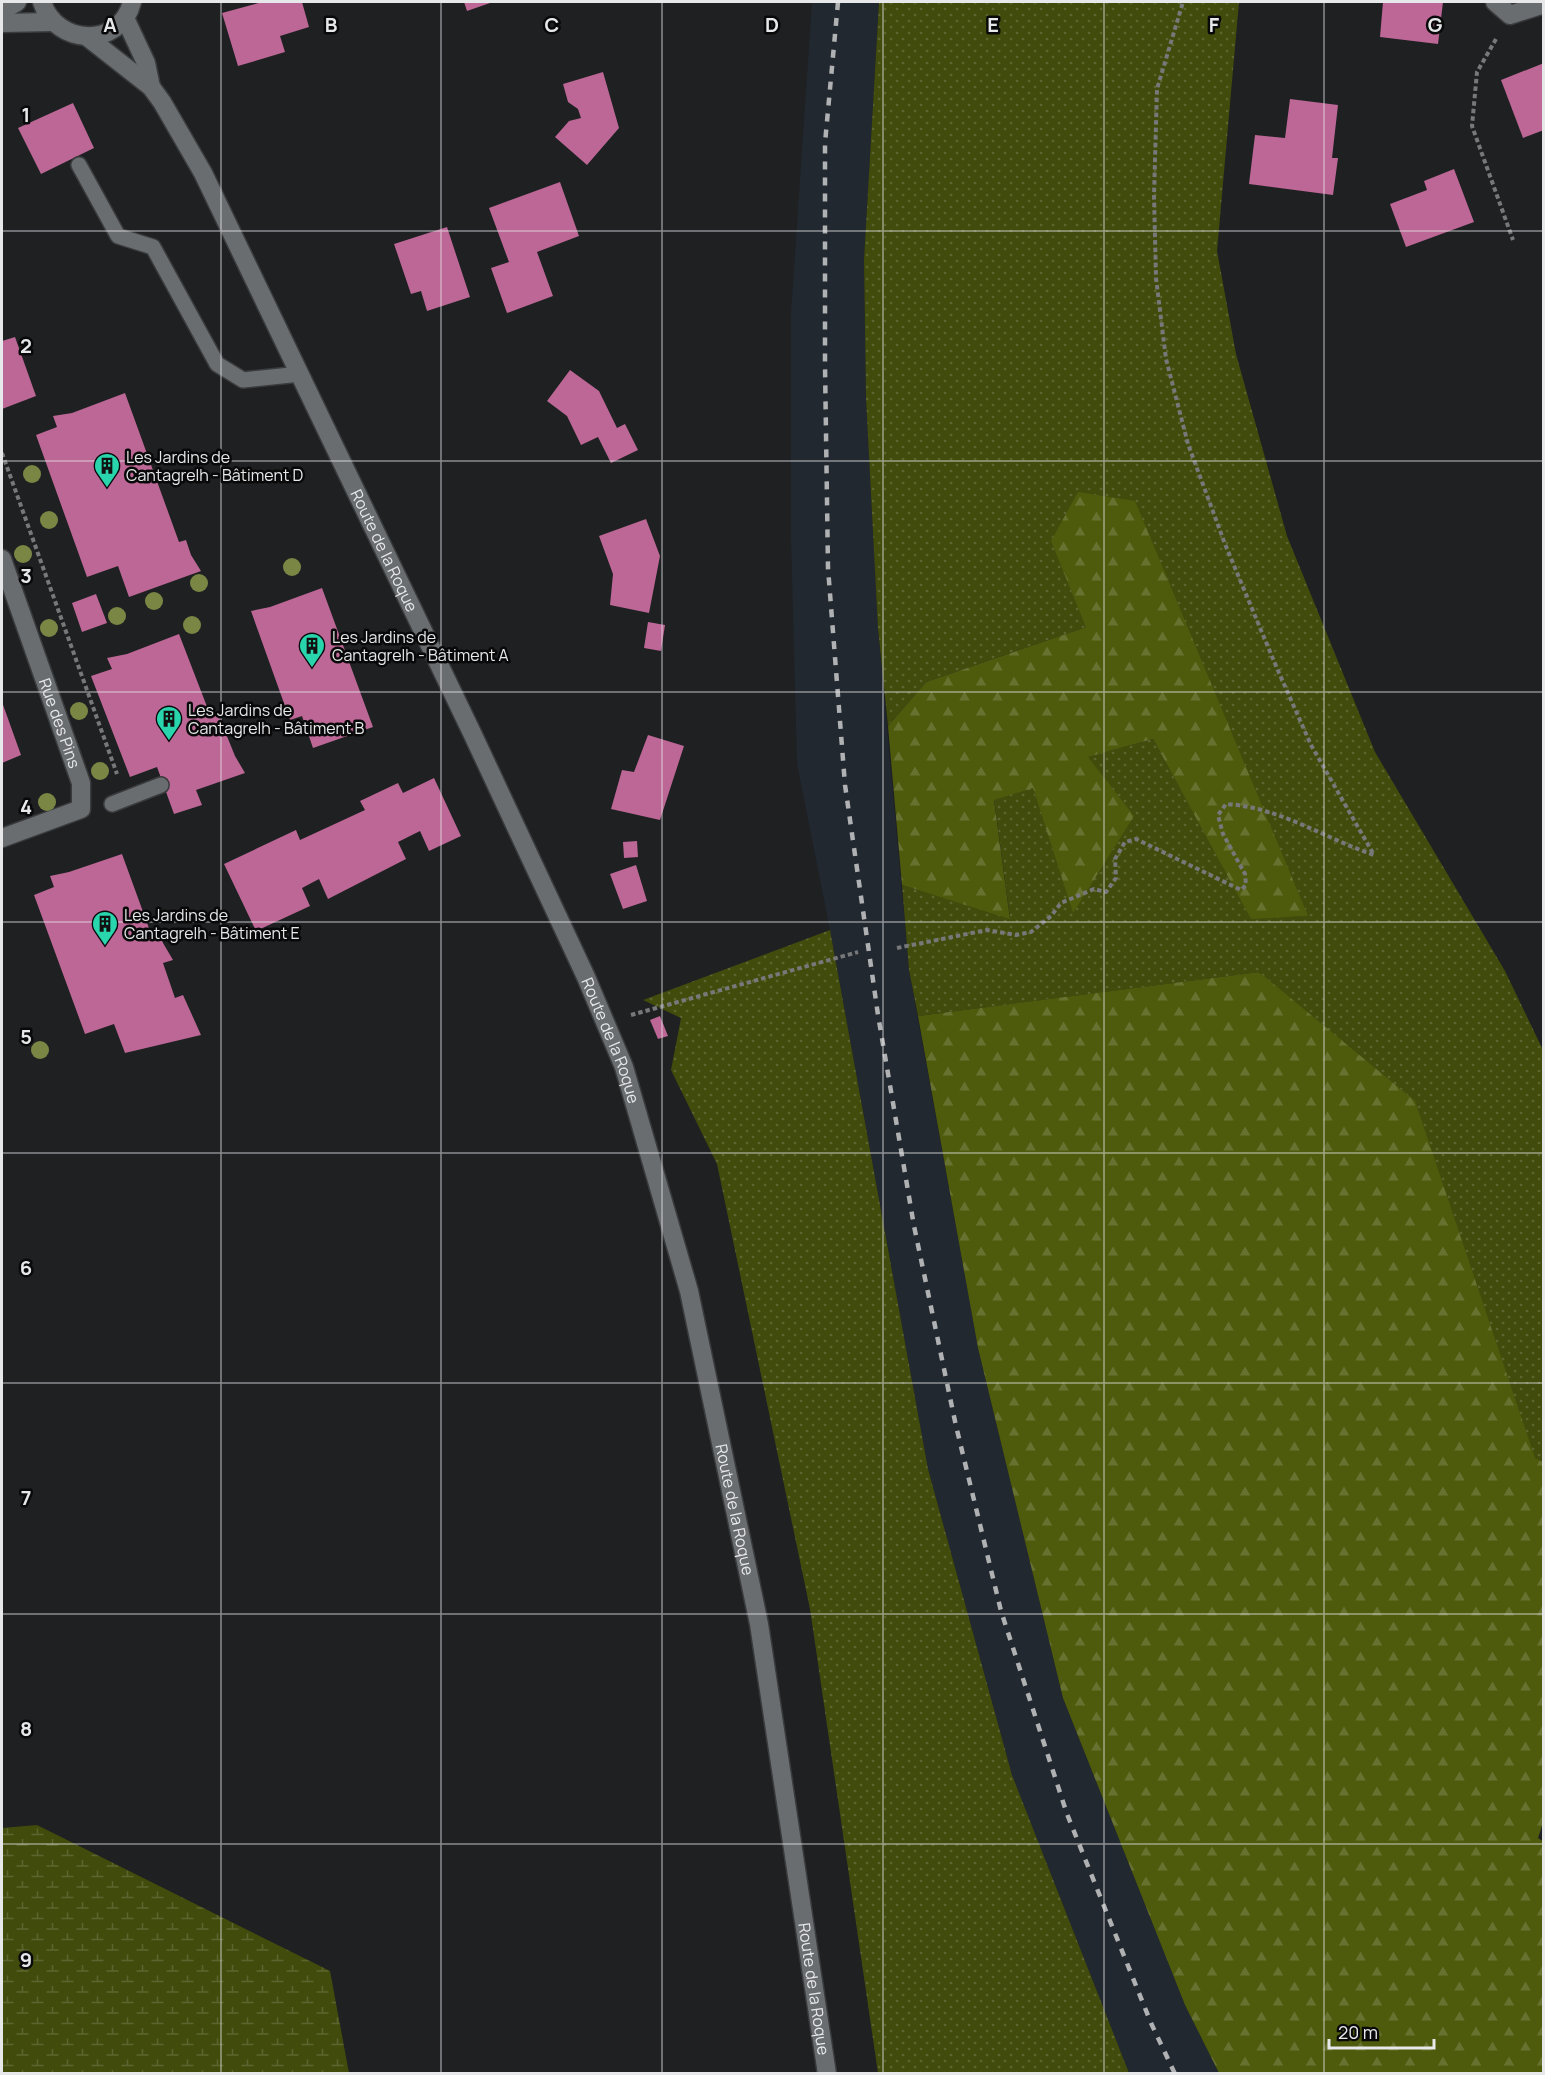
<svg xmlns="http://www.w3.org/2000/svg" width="1545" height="2075" font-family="Manrope,sans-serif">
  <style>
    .built { fill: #22282f }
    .grass { fill: url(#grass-dots) }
    .forest { fill: url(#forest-firs) }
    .wetland { fill: url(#wetland-marsh) }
    .building { fill: #bc6795 }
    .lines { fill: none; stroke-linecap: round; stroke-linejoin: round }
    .service-casing { stroke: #393b3d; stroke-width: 18 }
    .minor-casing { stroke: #393b3d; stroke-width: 21 }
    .path { stroke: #76787a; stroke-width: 4; stroke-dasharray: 4.5 3; stroke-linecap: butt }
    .service { stroke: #6a6d70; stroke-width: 15 }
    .minor { stroke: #6a6d70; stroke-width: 18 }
    .rail { stroke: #b0b1b3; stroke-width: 4.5; stroke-dasharray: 8 8; stroke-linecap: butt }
    .tree { fill: #7a8744 }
    .grid { fill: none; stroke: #e7e8ea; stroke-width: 1.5; stroke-opacity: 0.55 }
    .labels { text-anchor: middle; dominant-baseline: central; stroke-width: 5; stroke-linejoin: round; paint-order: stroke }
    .poi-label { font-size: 16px; fill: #e7e8ea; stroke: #09090a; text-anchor: start }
    .street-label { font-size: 16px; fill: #e7e8ea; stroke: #09090a }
    .grid-label { font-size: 20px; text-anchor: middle; font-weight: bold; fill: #e7e8ea; stroke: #09090a; stroke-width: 5; stroke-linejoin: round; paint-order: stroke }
  </style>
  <defs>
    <pattern id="grass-dots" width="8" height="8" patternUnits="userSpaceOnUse" patternTransform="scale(1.5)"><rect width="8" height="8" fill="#414b0b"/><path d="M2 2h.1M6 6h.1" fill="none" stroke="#5c652f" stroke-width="1.8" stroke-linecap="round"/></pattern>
    <pattern id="forest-firs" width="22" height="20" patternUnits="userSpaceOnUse" patternTransform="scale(1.5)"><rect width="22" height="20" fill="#4e5a0c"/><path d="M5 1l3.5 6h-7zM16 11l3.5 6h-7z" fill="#687230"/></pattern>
    <pattern id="wetland-marsh" width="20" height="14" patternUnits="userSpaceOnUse" patternTransform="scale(1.5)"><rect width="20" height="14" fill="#414b0b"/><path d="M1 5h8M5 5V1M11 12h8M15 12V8" fill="none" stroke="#5c652f"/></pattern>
  </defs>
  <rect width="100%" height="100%" fill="#1e2022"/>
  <path class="built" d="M812 2H879L864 260 866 398 878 628 909 970 978 1348 1063 1698 1185 2005 1219 2073H1129L1012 1775 928 1469 830 930 797 764 791 538V313Z"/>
  <g class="grass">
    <path d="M879 2H1239L1217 251 1236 354 1287 536 1375 752 1505 971 1543 1050V1462L1535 1459 1260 972 918 1016 909 970 902 885 1010 918 994 799 1033 787 1073 912 1087 757 1153 739 1251 918 1307 916 1086 627 926 682 888 726 878 628 866 398 864 260Z"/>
    <path d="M830 930 928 1469 1012 1775 1129 2073H878L810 1609 717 1164 671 1070 681 1018 643 1000Z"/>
  </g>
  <g class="forest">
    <path d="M1078 492 1135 501 1308 916 1251 919 1153 739 1088 757 1134 816 1073 913 1033 788 994 800 1010 919 902 885 888 726 926 682 1086 627 1051 541Z"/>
    <path d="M1259 972 1415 1101 1535 1458 1543 1462 1544 1820 1538 1838 1544 1842 1543 2073H1219L1185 2005 1063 1698 978 1348 918 1016Z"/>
  </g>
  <path class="wetland" d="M37 1825 330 1971 349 2073H2V1828Z"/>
  <g class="building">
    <path d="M262 2H302L309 27 280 36 285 52 238 66 222 13Z"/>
    <path d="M464 2H493L467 11Z"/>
    <path d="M1383 2H1443L1438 44 1380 37Z"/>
    <path d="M1544 63V130L1523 138 1501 80Z"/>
    <path d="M603 72 619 128 587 165 555 137 569 121 581 118 578 109 568 102 563 84Z"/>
    <path d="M1290 99 1338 105 1332 158H1338L1333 195 1249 184 1255 135 1285 138Z"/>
    <path d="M73 103 94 148 41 174 18 128Z"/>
    <path d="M1454 169 1474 222 1406 247 1390 204 1427 190 1424 181Z"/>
    <path d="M560 182 579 236 537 252 553 296 507 313 491 268 509 262 489 208Z"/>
    <path d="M447 227 470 297 427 311 421 291 411 294 394 244Z"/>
    <path d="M15 337 36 396 2 409V341Z"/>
    <path d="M570 370 599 391 617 428 625 424 638 450 611 463 598 437 581 445 567 416 547 401Z"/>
    <path d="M125 393 179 542 186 540 191 555 201 571 129 597 118 566 87 577 36 435 57 427 53 416 72 413Z"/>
    <path d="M646 519 660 556 649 613 610 605 613 574 599 536Z"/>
    <path d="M322 588 373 727 313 748 302 716 290 720 251 611 270 607Z"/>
    <path d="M96 594 107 623 82 632 72 603Z"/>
    <path d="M648 622 665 625 661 651 644 648Z"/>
    <path d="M179 634 211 717 218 714 235 756 245 773 196 790 202 805 174 814 157 767 130 777 91 676 112 669 107 658 127 654Z"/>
    <path d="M2 702 21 755 2 763Z"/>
    <path d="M648 735 684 746 660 820 611 809 622 770 634 772Z"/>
    <path d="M434 778 461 836 429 851 420 831 398 842 406 859 328 899 319 879 302 888 310 906 256 931 224 864 296 830 300 840 365 810 360 801 398 783 403 793Z"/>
    <path d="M637 841 638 857 624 858 623 842Z"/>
    <path d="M122 854 150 931 158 928 163 943 173 960 163 963 175 998 183 995 201 1035 125 1053 114 1024 85 1034 34 895 54 887 50 876 69 872Z"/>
    <path d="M636 865 647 901 623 909 610 874Z"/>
    <path d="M660 1016 668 1036 658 1039 650 1020Z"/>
  </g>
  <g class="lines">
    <defs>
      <g id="service">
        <path d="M79 165 118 236 153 247 217 364 243 380 300 374"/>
        <path d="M112 804 161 785"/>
      </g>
      <g id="minor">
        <path d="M42 2C56 46 120 49 132 2"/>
        <path d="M1495 2 1510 15 1544 4"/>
        <path d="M2 11 17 2"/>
        <path d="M125 18 146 63 151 87"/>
        <path d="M2 23 53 22"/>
        <path id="s1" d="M86 36 151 87 162 102 203 173 473 735 586 977 624 1067 689 1291 759 1624 827 2074"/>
        <path id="s2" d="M2 559 81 783V809L2 838"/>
      </g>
    </defs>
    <use href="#service" class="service-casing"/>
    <use href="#minor" class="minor-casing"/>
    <g class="path">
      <path d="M1496 39 1477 72 1472 126 1513 240"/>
      <path d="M2 453 117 774"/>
      <path d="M897 948 987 930 1016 935 1031 932 1051 916 1061 903 1094 889 1106 892 1116 878 1115 859 1125 842 1136 839 1241 890 1246 885 1245 874 1223 834 1218 815 1226 804C1279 807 1324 838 1374 855L1311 745 1276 666 1225 544 1188 444 1166 359 1156 278 1154 196 1157 89 1183 2"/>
      <path d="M631 1015 858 952"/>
    </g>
    <use href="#service" class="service"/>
    <use href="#minor" class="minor"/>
    <path class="rail" d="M838 2 825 143V365L828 568 845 785 878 1015 914 1226 956 1426 1001 1611 1067 1814 1151 2023 1175 2074"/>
  </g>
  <g class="tree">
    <circle cx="32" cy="474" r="9"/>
    <circle cx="49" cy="520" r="9"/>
    <circle cx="23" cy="554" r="9"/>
    <circle cx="292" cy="567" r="9"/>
    <circle cx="199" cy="583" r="9"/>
    <circle cx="154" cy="601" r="9"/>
    <circle cx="117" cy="616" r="9"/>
    <circle cx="192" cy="625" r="9"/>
    <circle cx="49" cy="628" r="9"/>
    <circle cx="79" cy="711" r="9"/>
    <circle cx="100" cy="771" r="9"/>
    <circle cx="47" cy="802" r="9"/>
    <circle cx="40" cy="1050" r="9"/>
  </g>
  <path class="grid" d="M221 2V2074M441 2V2074M662 2V2074M883 2V2074M1104 2V2074M1324 2V2074M2 231H1544M2 461H1544M2 692H1544M2 922H1544M2 1153H1544M2 1383H1544M2 1614H1544M2 1844H1544"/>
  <defs>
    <symbol id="building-pin" viewBox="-11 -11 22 30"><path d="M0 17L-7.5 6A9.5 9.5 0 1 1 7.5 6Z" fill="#28d5ad" stroke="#09090a"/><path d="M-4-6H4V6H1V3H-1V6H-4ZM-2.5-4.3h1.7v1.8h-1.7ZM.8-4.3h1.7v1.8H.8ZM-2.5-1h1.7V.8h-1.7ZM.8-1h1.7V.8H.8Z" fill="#111"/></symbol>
  </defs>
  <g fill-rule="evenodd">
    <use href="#building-pin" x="92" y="451" width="30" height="40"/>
    <use href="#building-pin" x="297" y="631" width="30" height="40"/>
    <use href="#building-pin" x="154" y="704" width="30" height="40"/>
    <use href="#building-pin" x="90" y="909" width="30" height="40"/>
  </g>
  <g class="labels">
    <g class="poi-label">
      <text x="126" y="457">Les Jardins de<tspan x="126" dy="18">Cantagrelh - Bâtiment D</tspan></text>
      <text x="332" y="637">Les Jardins de<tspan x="332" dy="18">Cantagrelh - Bâtiment A</tspan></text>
      <text x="188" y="710">Les Jardins de<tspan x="188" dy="18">Cantagrelh - Bâtiment B</tspan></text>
      <text x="124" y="915">Les Jardins de<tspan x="124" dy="18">Cantagrelh - Bâtiment E</tspan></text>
    </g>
    <g class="street-label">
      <text stroke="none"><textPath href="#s1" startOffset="602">Route de la Roque</textPath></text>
      <text stroke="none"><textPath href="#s2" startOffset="174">Rue des Pins</textPath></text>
      <text stroke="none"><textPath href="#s1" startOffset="1142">Route de la Roque</textPath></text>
      <text stroke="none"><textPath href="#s1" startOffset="1628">Route de la Roque</textPath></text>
      <text stroke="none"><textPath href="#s1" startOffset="2114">Route de la Roque</textPath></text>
    </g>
  </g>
  <g class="grid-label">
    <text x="110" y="32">A</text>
    <text x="331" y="32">B</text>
    <text x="552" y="32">C</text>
    <text x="772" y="32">D</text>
    <text x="993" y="32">E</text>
    <text x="1214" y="32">F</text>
    <text x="1435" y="32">G</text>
    <text x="26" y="122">1</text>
    <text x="26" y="353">2</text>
    <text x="26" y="583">3</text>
    <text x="26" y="814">4</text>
    <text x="26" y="1044">5</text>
    <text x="26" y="1275">6</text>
    <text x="26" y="1505">7</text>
    <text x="26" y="1736">8</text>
    <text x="26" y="1967">9</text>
  </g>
  <rect width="1545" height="2075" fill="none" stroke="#e7e8ea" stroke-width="6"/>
  <path d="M1329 2039v9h105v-9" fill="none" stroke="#e7e8ea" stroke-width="3"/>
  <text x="1338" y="2039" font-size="18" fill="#e7e8ea" stroke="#09090a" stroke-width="4.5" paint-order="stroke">20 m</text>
</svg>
